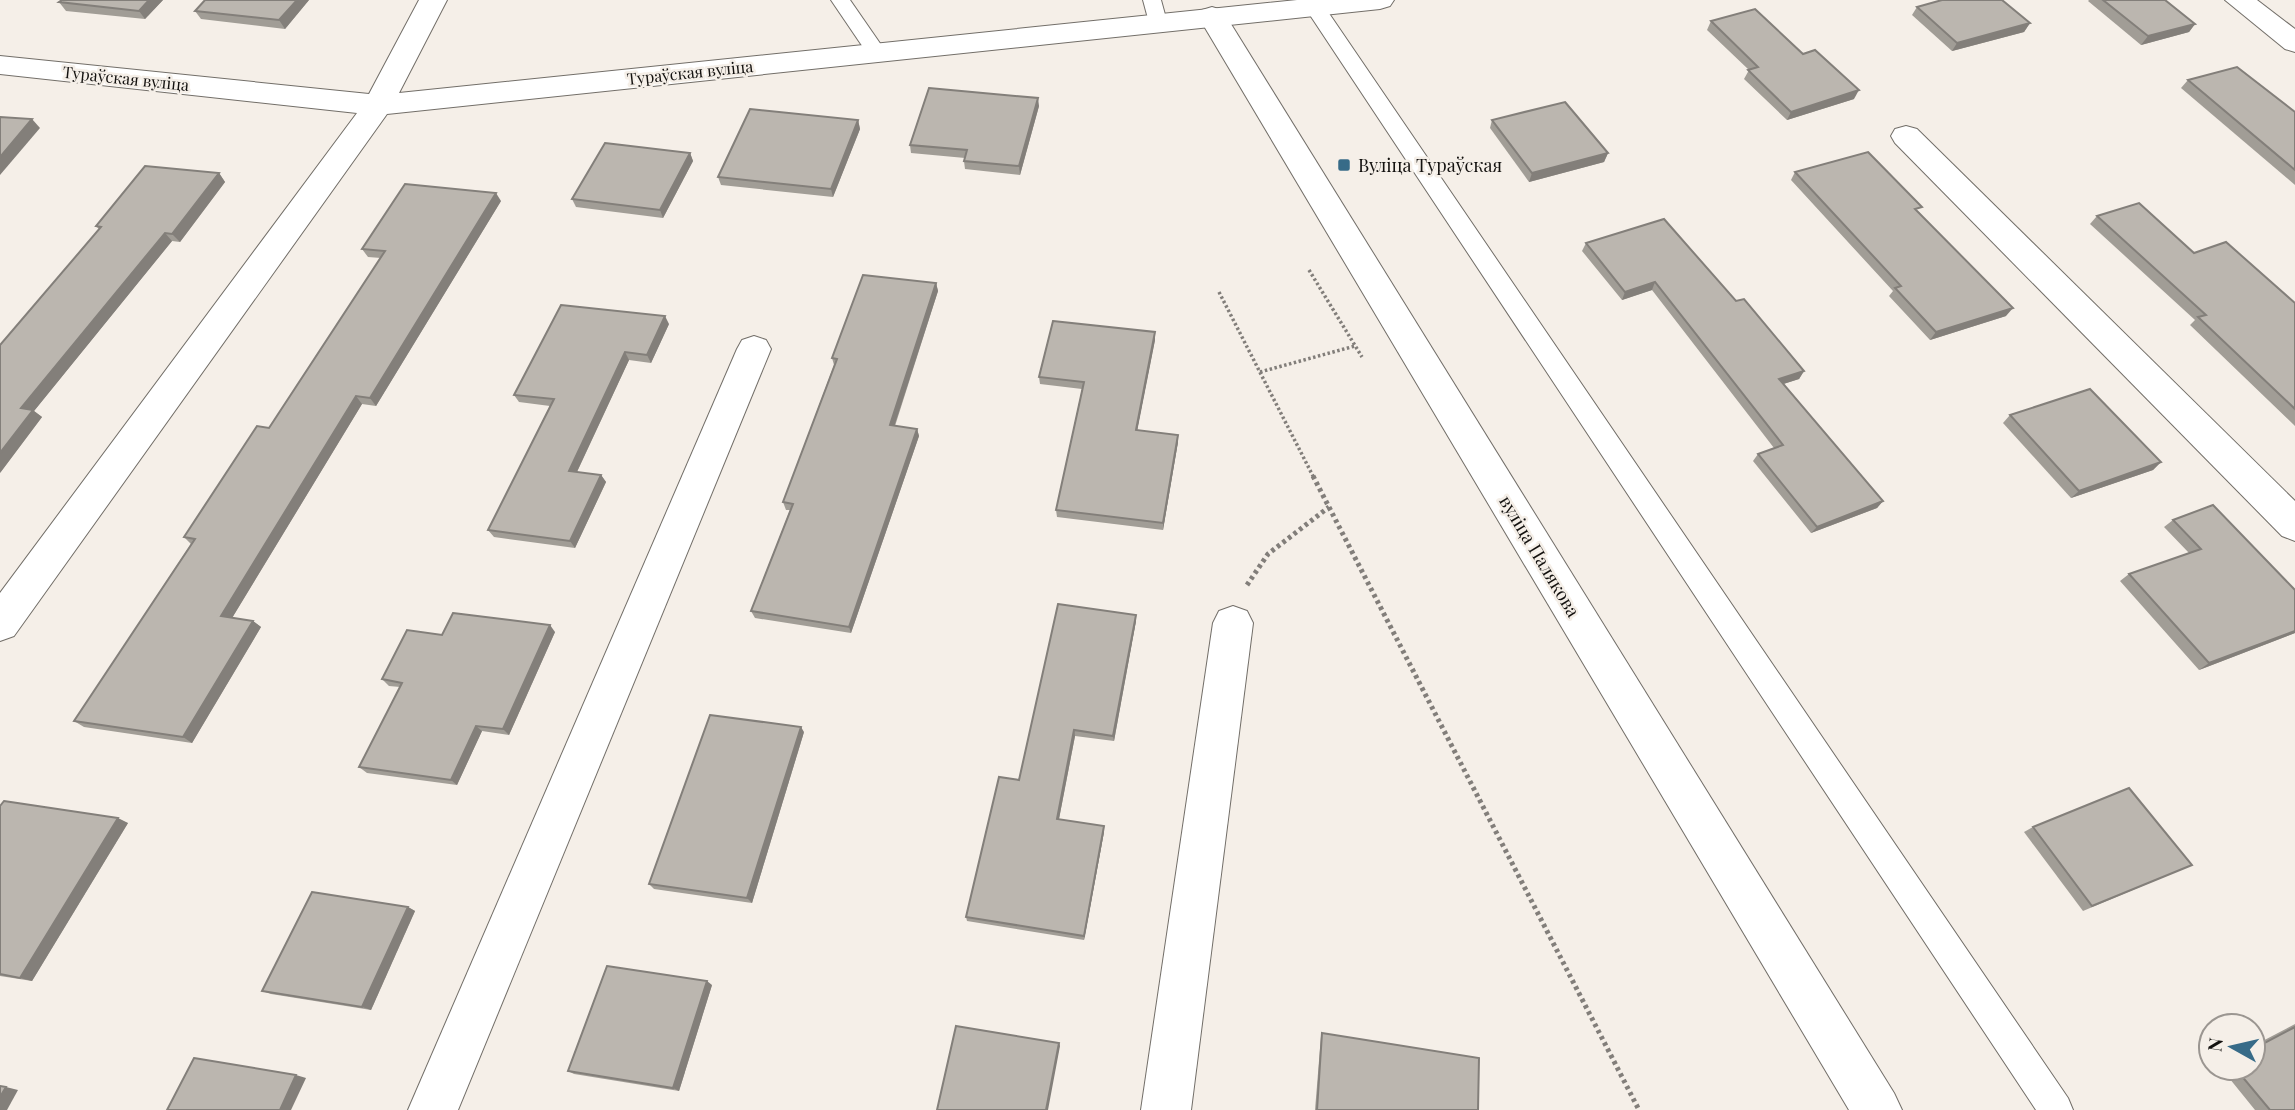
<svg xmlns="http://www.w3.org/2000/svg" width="2295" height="1110" font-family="'Playfair Display',serif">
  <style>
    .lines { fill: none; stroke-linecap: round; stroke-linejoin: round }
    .service-casing { stroke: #726e68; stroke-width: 2 }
    .minor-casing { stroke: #726e68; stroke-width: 2 }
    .tertiary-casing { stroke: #726e68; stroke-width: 2 }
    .path-far1 { stroke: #827e7a; stroke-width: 3.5; stroke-dasharray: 2.5 2.5; stroke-linecap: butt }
    .path { stroke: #827e7a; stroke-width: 5; stroke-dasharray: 3.5 3.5; stroke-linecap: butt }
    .service { fill: #fff; fill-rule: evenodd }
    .minor { fill: #fff; fill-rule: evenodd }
    .tertiary { fill: #fff; fill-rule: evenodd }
    .wall { fill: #a19d96 }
    .shaded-wall { fill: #837f7a }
    .building { fill: #bbb6af; stroke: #837f7a; stroke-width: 2 }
    .poi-dot { fill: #376b88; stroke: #f5efe8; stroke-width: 2.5 }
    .labels { text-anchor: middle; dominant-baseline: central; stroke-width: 5; stroke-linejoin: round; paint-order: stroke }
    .far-street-label { font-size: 16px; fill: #13110f; stroke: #f5efe8 }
    .poi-label { font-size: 18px; fill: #13110f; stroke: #f5efe8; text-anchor: start }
    .street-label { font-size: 18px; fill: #13110f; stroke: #f5efe8 }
  </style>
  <rect width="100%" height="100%" fill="#f5efe8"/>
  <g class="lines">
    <defs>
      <g id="service">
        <path d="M831 0H850L886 52 883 56H869Z"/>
        <path d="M1143 0H1161L1167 22 1164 26H1150Z"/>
        <path d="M1304 0H1322L1324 6 2068 1098 2073 1110H2036L1304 6Z"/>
      </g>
      <g id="minor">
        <path d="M419 0H447L399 93 1297 0H1394L1390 6 1380 9 387 114 14 636 0 641V593L357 113 0 74V56L369 94Z"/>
        <path d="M2225 0H2257L2295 29V52L2285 49Z"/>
        <path d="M1906 126 1917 129 2295 501V541L2282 536 1895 143 1891 136 1895 129Z"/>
        <path d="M754 336 766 340 771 349 458 1110H408L737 349 742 340Z"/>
        <path d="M1233 606 1247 611 1253 623 1191 1110H1141L1213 623 1219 611Z"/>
      </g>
      <path id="tertiary" d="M1212 7 1222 10 1226 16 1894 1093 1902 1110H1849L1198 16 1202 10Z"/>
    </defs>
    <use href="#service" class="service-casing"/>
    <use href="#minor" class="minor-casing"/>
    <use href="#tertiary" class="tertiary-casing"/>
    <g class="path-far1">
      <path d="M1309 270 1362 357"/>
      <path d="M1219 292 1314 478"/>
      <path d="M1260 372 1355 346"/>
    </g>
    <g class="path">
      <path d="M1313 476 1639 1110"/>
      <path d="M1247 585 1268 554 1329 507"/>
    </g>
    <use href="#service" class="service"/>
    <use href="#minor" class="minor"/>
    <use href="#tertiary" class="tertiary"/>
  </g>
  <g class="wall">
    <path d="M163 0 145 19 66 11 59 2Z"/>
    <path d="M309 0 285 29 201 19 195 11Z"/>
    <path d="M2089 0H2165L2195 24 2189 32 2141 45 2088 1Z"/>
    <path d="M1917 7 2030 23 2024 32 1952 51 1912 15Z"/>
    <path d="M1711 21 1803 54 1854 99 1787 120 1744 79 1749 70 1707 30Z"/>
    <path d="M2188 80 2295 112V185L2181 88Z"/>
    <path d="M1039 106 1020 175 965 169 964 161 965 158 911 153 910 145Z"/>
    <path d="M858 120 860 129 833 197 721 185 718 177Z"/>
    <path d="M1492 120 1608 153 1604 162 1529 182 1490 128Z"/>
    <path d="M690 153 693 161 663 218 576 207 572 199Z"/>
    <path d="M1795 172 1919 212 2006 316 1930 340 1889 296 1893 291 1791 180Z"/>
    <path d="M219 173 225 182 180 242 172 241 34 411 42 417 0 473 99 229 96 226Z"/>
    <path d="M501 201 376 406 362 404 232 618 253 621 261 627 192 743 84 727 74 721 191 544 184 537 269 428 381 258 368 257 362 249Z"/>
    <path d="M2097 216 2194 253 2295 303V426L2190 325 2195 320 2090 224Z"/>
    <path d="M1586 243 1736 301 1804 371 1799 379 1783 384 1883 501 1877 508 1811 533 1753 461 1758 454 1774 448 1652 290 1622 300 1582 251Z"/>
    <path d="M936 283 938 291 895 426 917 429 919 436 851 633 755 618 751 611 790 510H786L783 502 834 365 832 358Z"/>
    <path d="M669 324 651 363 629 360 577 472 601 475 606 482 575 548 494 537 488 530 550 406 519 402 514 395Z"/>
    <path d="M1155 340 1137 430 1178 435V442L1163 530 1057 517 1056 510 1082 389 1040 384 1039 377Z"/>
    <path d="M2010 415 2161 462 2153 470 2071 498 2003 423Z"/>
    <path d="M2173 520 2295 590V633L2199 670 2120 581 2129 574 2189 553 2164 527Z"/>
    <path d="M1136 615V621L1114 741 1075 736 1059 819 1104 832 1084 940 967 921 966 917 1019 780Z"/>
    <path d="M555 632 509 735 482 731 457 785 367 773 359 767 400 687 389 686 382 679 442 635Z"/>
    <path d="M804 732 752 903 654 889 649 884Z"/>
    <path d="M0 806 128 823 32 981 0 976Z"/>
    <path d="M2033 827 2192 865 2083 911 2024 832Z"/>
    <path d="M408 907 415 911 371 1010 271 994 262 991Z"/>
    <path d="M712 985 679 1091 574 1074 568 1071Z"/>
    <path d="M2295 1024V1110H2255L2221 1068H2253V1046Z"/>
    <path d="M1322 1033 1478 1110H1315L1321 1036Z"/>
  </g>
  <g class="shaded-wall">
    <path d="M149 0H163L145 19 139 11Z"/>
    <path d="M297 0H309L285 29 279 20Z"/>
    <path d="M2030 23 2024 32 1952 51 1957 43Z"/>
    <path d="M2195 24 2189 32 2141 45 2148 36Z"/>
    <path d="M1859 90 1854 99 1787 120 1791 112Z"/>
    <path d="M1038 98 1039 106 1020 175 1019 166Z"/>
    <path d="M32 119 40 128 0 175V157Z"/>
    <path d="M858 120 860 129 833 197 831 189Z"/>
    <path d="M690 153 693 161 663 218 660 210Z"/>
    <path d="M1608 153 1604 162 1529 182 1532 173Z"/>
    <path d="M219 173 225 182 180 242 172 234Z"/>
    <path d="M496 193 501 201 376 406 370 398Z"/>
    <path d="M165 233 172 241 34 411 42 417 0 473V453L21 408Z"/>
    <path d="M1655 282 1652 290 1622 300 1625 292Z"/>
    <path d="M936 283 938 291 892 433 890 425Z"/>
    <path d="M2013 308 2006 316 1930 340 1936 332Z"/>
    <path d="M665 316 669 324 651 363 647 355Z"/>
    <path d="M1155 332V340L1136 437V430Z"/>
    <path d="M625 352 629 360 574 478 569 471Z"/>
    <path d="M1804 371 1799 379 1774 387 1779 379Z"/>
    <path d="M356 396 362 404 229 623 221 616Z"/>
    <path d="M917 429 919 436 851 633 849 627Z"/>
    <path d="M1178 435V442L1163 530V523Z"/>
    <path d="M2161 462 2153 470 2071 498 2079 491Z"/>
    <path d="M601 475 606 482 575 548 570 541Z"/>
    <path d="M1883 501 1877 508 1811 533 1817 527Z"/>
    <path d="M1136 615V621L1114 741 1113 736Z"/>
    <path d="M253 621 261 627 192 743 183 737Z"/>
    <path d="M550 625 555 632 509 735 503 729Z"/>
    <path d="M2295 631V633L2199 670 2209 663Z"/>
    <path d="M476 726 482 731 457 785 451 780Z"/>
    <path d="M801 727 804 732 752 903 747 898Z"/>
    <path d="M1074 730 1075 736 1058 824 1057 819Z"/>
    <path d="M118 818 128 823 32 981 20 978Z"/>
    <path d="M1104 826V832L1084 940V936Z"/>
    <path d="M408 907 415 911 371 1010 362 1007Z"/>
    <path d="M707 981 712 985 679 1091 673 1088Z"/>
    <path d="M1059 1043 1060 1046 1048 1110H1046Z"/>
    <path d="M296 1075 306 1078 291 1110H280Z"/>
    <path d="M6 1087 18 1090 7 1110H0V1097Z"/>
  </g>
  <g class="building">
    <path d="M62 0H149L139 11 59 2Z"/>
    <path d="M205 0H297L279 20 195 11Z"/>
    <path d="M1942 0H2002L2030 23 1957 43 1917 7Z"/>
    <path d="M2103 0H2165L2195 24 2148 36Z"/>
    <path d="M1755 9 1803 54 1815 50 1859 90 1791 112 1748 70 1758 67 1711 21Z"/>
    <path d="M2237 67 2295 112V170L2188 80Z"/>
    <path d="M929 88 1038 98 1019 166 964 161 967 150 910 145Z"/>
    <path d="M1565 102 1608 153 1532 173 1492 120Z"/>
    <path d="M750 109 858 120 831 189 718 177Z"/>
    <path d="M0 117 32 119 0 157Z"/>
    <path d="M605 143 690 153 660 210 572 199Z"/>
    <path d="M1868 152 1922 207 1915 209 2013 308 1936 332 1895 288 1901 286 1795 172Z"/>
    <path d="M145 166 219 173 172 234 165 233 21 408 33 410 0 453V345L101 227 96 226Z"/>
    <path d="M405 184 496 193 370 398 356 396 221 616 253 621 183 737 74 721 195 539 184 537 257 426 269 428 385 251 362 249Z"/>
    <path d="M2139 203 2194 253 2226 242 2295 303V409L2198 317 2206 315 2097 216Z"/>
    <path d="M1664 219 1736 301 1744 299 1804 371 1779 379 1883 501 1817 527 1758 454 1783 445 1655 282 1625 292 1586 243Z"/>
    <path d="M863 275 936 283 890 425 917 429 849 627 751 611 793 504 783 502 837 359 832 358Z"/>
    <path d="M561 305 665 316 647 355 625 352 569 471 601 475 570 541 488 530 554 399 514 395Z"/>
    <path d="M1053 321 1155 332 1136 430 1178 435 1163 523 1056 510 1084 382 1039 377Z"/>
    <path d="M2090 389 2161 462 2079 491 2010 415Z"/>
    <path d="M2213 505 2295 590V631L2209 663 2129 574 2201 549 2173 520Z"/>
    <path d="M1058 604 1136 615 1113 736 1074 730 1057 819 1104 826 1084 936 966 917 999 777 1019 780Z"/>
    <path d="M453 613 550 625 503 729 476 726 451 780 359 767 402 683 382 679 407 630 442 635Z"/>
    <path d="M710 715 801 727 747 898 649 884Z"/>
    <path d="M2129 788 2192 865 2092 906 2033 827Z"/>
    <path d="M4 801 118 818 20 978 0 974V806Z"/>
    <path d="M312 892 408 907 362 1007 262 991Z"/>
    <path d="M607 966 707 981 673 1088 568 1071Z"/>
    <path d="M956 1026 1059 1043 1046 1110H937Z"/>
    <path d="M2295 1027V1110H2270L2235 1068H2253V1049Z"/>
    <path d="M1322 1033 1479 1058 1478 1110H1317Z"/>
    <path d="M194 1058 296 1075 280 1110H167Z"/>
    <path d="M0 1086 6 1087 0 1097Z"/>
  </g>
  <rect class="poi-dot" x="1337" y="158" width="14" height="14" rx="3.5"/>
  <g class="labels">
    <g class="far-street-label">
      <text transform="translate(690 72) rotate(-6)">Тураўская вуліца</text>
      <text transform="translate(126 78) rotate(6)">Тураўская вуліца</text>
    </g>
    <g class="poi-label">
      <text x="1358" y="165">Вуліца Тураўская</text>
    </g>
    <g class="street-label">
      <text transform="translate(1540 556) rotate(59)">вуліца Палякова</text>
    </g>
  </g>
  <g transform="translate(2232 1047) rotate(278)"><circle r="33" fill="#f5efe8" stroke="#9b9691" stroke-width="2"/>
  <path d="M0-5L12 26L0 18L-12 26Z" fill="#376b88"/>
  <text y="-10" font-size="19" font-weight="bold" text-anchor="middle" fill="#13110f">N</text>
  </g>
</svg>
